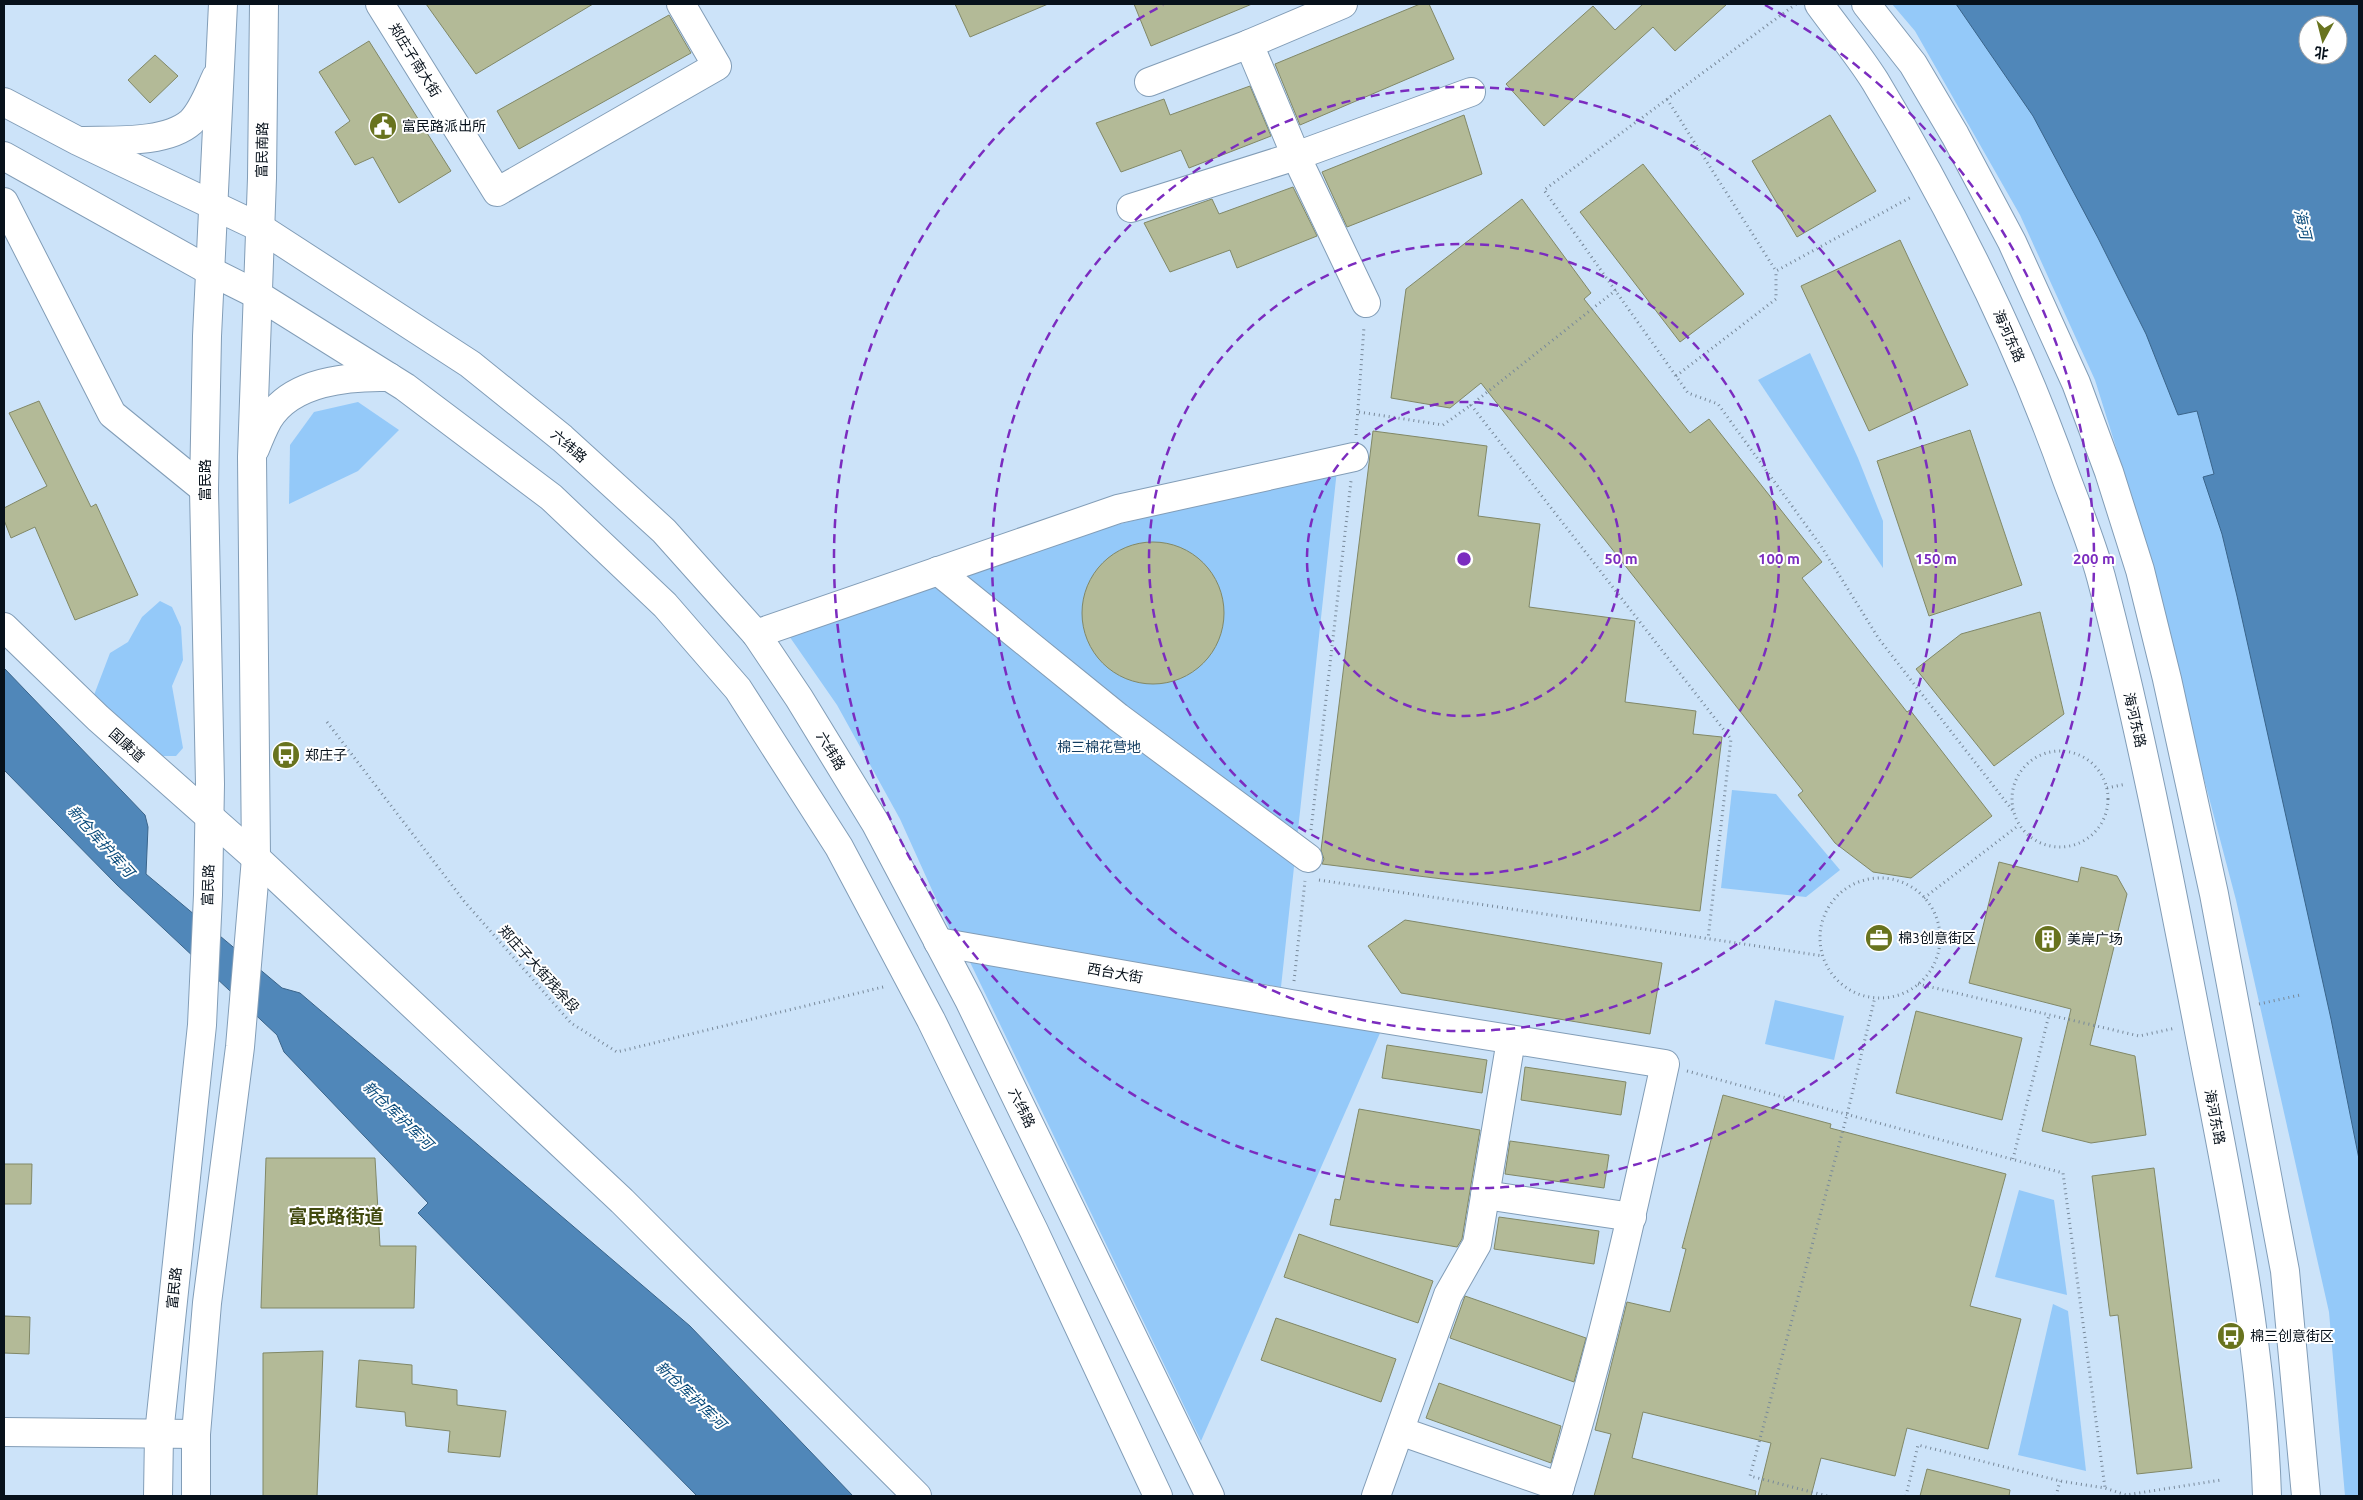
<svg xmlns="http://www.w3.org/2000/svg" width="2363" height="1500" font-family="Ubuntu,'Noto Sans SC',sans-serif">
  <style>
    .green { fill: #94c9f9; fill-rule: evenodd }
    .water { fill: #5087b9; stroke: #3a648a; fill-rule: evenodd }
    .building { fill: #b3ba97; stroke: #818867 }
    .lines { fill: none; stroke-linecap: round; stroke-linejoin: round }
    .minor-casing { stroke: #829db7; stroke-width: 30 }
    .major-casing { stroke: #829db7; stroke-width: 30 }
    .path { stroke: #78899a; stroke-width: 3; stroke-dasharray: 1 4; stroke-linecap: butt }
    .minor { stroke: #fff; stroke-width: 28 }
    .major { stroke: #fff; stroke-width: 28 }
    .ring { fill: none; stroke: #7b2cbf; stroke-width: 2.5; stroke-dasharray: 9 6 }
    .labels { text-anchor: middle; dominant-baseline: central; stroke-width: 4; stroke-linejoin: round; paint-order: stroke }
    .street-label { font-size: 14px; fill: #07111b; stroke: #fff }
    .poi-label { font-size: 14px; fill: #07111b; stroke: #fff; text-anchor: start }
    .park-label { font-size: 14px; fill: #153e61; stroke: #fff }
    .water-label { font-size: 15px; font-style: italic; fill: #0a4b7b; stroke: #fff }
    .district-label { font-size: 19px; font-weight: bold; fill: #41490e; stroke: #fff }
    .centre { fill: #7b2cbf; stroke: #fff; stroke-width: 2.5 }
    .ring-label { font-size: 15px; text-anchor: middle; font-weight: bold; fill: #7b2cbf; stroke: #fff; stroke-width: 4; stroke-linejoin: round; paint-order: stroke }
  </style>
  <rect width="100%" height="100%" fill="#cce3f9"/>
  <g class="green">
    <path d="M1892 4H2359V1496H2345L2329 1312 2236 900 2188 718 2149 553 2095 380 2020 215 1915 31ZM2308 25H2338V55H2308Z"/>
    <path d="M1810 353 1858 458 1883 521V568L1758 380Z"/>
    <path d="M358 402 399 430 358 471 289 504 290 445 314 412Z"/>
    <path d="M1337 470 1281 987 951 932 900 819 837 705 787 633 1116 525Z"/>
    <path d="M160 601 172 607 181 627 183 660 172 686 183 748 176 756H160L146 745 94 695 110 653 128 642 142 617Z"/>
    <path d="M1732 790 1776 794 1840 870 1806 897 1721 888Z"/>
    <path d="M968 958 1380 1033 1201 1441Z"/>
    <path d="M1775 1000 1844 1016 1834 1060 1765 1044Z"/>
    <path d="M2019 1190 2054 1200 2067 1295 1995 1277Z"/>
    <path d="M2053 1304 2068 1311 2086 1471 2018 1455Z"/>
  </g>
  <g class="water">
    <path d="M1956 4H2359V1159L2331 1019 2237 596 2222 534 2203 477 2214 474 2197 411 2178 415 2146 334 2098 238 2033 116ZM2308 25H2338V55H2308Z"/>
    <path d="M4 668 145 815 148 827 146 874 282 988 300 993 690 1326 853 1496H697L418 1213 428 1203 284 1052 277 1035 117 885 4 770Z"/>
  </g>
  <g class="building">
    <path d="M426 4H593L476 74Z"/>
    <path d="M955 4H1048L970 37Z"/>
    <path d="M1134 4H1252L1151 46Z"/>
    <path d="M1420 4H1429L1454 59 1300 125 1275 64Z"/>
    <path d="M1643 4H1727L1675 51 1653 27 1544 126 1506 84 1593 6 1615 30Z"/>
    <path d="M669 15 691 53 519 149 497 111Z"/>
    <path d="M369 41 451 171 399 203 373 157 355 165 335 132 350 121 319 72Z"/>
    <path d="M155 55 178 76 150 103 128 80Z"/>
    <path d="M1250 86 1271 136 1189 168 1181 150 1121 172 1096 123 1164 99 1170 115Z"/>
    <path d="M1464 115 1482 174 1347 227 1322 172Z"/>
    <path d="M1830 115 1876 191 1797 237 1752 161Z"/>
    <path d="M1643 164 1744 294 1680 342 1580 212Z"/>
    <path d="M1293 187 1317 236 1237 268 1230 250 1170 272 1144 223 1212 199 1219 214Z"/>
    <path d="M1522 199 1591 293 1584 299 1690 433 1709 419 1822 562 1802 578 1907 712 1910 710 1992 816 1911 878 1873 872 1835 843 1798 795 1803 791 1481 383 1450 408 1391 398 1406 289Z"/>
    <path d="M1900 240 1968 385 1869 431 1801 286Z"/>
    <path d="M39 401 91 507 96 504 138 595 75 620 35 527 11 538 4 520V508L47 486 9 413Z"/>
    <path d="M1970 430 2022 585 1929 616 1877 461Z"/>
    <path d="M1373 431 1487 446 1478 516 1540 524 1529 607 1635 621 1625 702 1696 711 1693 734 1722 737 1700 911 1322 864 1324 859 1321 850Z"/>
    <circle cx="1153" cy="613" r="71"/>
    <path d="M2040 612 2064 714 1994 766 1916 669 1961 634Z"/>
    <path d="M1999 862 2078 882 2081 867 2117 876 2127 894 2090 1045 2135 1056 2146 1135 2091 1143 2042 1131 2071 1009 1969 983Z"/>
    <path d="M1405 920 1662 963 1650 1034 1401 993 1368 946Z"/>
    <path d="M1916 1011 2022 1038 2002 1120 1896 1093Z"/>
    <path d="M1387 1045 1487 1060 1482 1093 1382 1078Z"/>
    <path d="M1525 1067 1626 1082 1621 1115 1521 1100Z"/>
    <path d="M1723 1095 1831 1124 1830 1128 2006 1174 1970 1306 2021 1319 1988 1449 1907 1428 1895 1476 1821 1458 1811 1496H1758L1771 1443 1643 1412 1632 1458 1756 1491 1755 1496H1594L1611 1434 1595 1430 1627 1302 1670 1312 1686 1249 1682 1248Z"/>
    <path d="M1359 1109 1480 1130 1462 1239 1457 1247 1330 1225 1335 1199 1340 1200Z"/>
    <path d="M1510 1141 1609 1155 1604 1188 1505 1174Z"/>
    <path d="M266 1158H375L380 1246H416L414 1308H261Z"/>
    <path d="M4 1164H32L31 1204H4Z"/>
    <path d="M2154 1168 2192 1468 2137 1474 2118 1315 2110 1316 2092 1176Z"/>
    <path d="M1499 1217 1599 1231 1594 1264 1494 1249Z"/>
    <path d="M1299 1234 1433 1281 1418 1323 1284 1277Z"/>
    <path d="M1465 1296 1586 1338 1574 1382 1450 1338Z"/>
    <path d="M4 1316 30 1317 29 1354 4 1353Z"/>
    <path d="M1276 1318 1396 1359 1381 1402 1261 1360Z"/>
    <path d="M323 1351 317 1496H263V1353Z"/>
    <path d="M359 1360 412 1365V1384L457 1390V1405L506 1411 500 1457 448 1452 450 1431 406 1426 405 1412 356 1407Z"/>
    <path d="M1439 1383 1561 1426 1551 1463 1426 1418Z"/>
    <path d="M1927 1469 2010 1490 2009 1496H1920Z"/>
  </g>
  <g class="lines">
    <defs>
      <g id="minor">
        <path d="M380 4 497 192 717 66 681 4"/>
        <path d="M1343 4 1249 44 1296 156 1366 303"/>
        <path d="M1149 82 1249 44"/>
        <path d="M4 202 112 414 204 489"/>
        <path d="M1131 208 1296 156 1471 92"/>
        <path d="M938 571 1118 717 1308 858"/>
        <path d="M4 627 98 718 256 858 622 1201 917 1496"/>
        <path d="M756 634 1118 509 1354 457"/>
        <path d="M938 942 1291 1004 1665 1064C1633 1211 1602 1352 1557 1496"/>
        <path d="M1485 1195 1632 1217"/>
        <path d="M1400 1431 1560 1487"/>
        <path d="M4 1432 196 1434"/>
        <path d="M1376 1496 1448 1295 1477 1244 1511 1040"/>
      </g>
      <g id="major">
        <path d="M1819 4C1837 29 1858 54 1875 81 1951 207 2018 341 2067 480 2079 512 2092 544 2101 577 2140 725 2169 876 2198 1026 2228 1182 2262 1338 2267 1496"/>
        <path d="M1866 4 1913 64 1955 135 2012 242 2076 383 2109 472 2140 570 2167 679 2214 894 2285 1271 2306 1496"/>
        <path d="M4 102 78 141 259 227 470 364 562 438 664 531 756 634 799 698 876 824 969 1000 1210 1496"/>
        <path d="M81 141C113 140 166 144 191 122 203 110 209 92 216 77"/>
        <path d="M4 156 210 271 258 295 405 387 551 497 665 605 738 689 839 847 931 1020 1034 1231 1158 1496"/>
        <path d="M255 449C259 439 263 429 268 420 291 381 349 376 389 377"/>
        <path d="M158 1496 159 1434 202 1025 208 895 210 784 204 489 207 336 223 4"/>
        <path d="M196 1496V1434L207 1303 240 1047 256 858 252 457 262 178 264 4"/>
      </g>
    </defs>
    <use href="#minor" class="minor-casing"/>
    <use href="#major" class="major-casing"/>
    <g class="path">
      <path d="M1796 4 1544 190 1688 393 1718 404 1821 546 1879 639 2013 811"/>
      <path d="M1667 99 1776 271 1913 196"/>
      <path d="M1616 290 1471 405 1731 739 1708 939"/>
      <path d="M1676 376 1776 299V271"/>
      <path d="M1359 412 1443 425 1471 405"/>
      <path d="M1356 435 1364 327"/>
      <path d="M327 722 464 901 571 1023 617 1052 887 986"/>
      <circle cx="2060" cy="799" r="48"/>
      <path d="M2107 788 2126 784"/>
      <path d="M1311 830 1351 481"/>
      <circle cx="1880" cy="938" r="60"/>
      <path d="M1319 880 1823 956"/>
      <path d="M1924 898 2019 825"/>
      <path d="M1294 981 1305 881"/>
      <path d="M1918 984 2139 1036 2176 1028"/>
      <path d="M2259 1004 2300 995"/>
      <path d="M1687 1071 2063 1173 2105 1488"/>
      <path d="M2013 1159 2049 1015"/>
      <path d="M1827 1496 1750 1476 1847 1115 1875 997"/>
      <path d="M1906 1496 1918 1445 2060 1481 2105 1488 2126 1495 2221 1480"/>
      <path d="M2056 1496 2060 1481"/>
    </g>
    <use href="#minor" class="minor"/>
    <use href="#major" class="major"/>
  </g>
  <g class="ring">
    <circle cx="1464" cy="559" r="157"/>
    <circle cx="1464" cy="559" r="315"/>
    <circle cx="1464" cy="559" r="472"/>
    <path d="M1765 5A630 630 0 1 1 1163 5"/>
  </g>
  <defs>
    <symbol id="civic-disc" viewBox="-11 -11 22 22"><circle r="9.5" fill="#68731e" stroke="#fff"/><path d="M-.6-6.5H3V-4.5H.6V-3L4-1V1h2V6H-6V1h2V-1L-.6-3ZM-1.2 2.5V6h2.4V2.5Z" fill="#fff"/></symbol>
    <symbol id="bus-disc" viewBox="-11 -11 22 22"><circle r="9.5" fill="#68731e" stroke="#fff"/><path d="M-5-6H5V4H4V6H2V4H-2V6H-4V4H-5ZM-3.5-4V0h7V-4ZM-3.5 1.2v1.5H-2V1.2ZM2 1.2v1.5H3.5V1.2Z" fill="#fff"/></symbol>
    <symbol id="office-disc" viewBox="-11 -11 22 22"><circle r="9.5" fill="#68731e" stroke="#fff"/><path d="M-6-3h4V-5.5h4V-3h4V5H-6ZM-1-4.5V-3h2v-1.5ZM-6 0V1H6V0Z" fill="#fff"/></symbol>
    <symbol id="building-disc" viewBox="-11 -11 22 22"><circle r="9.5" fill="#68731e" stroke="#fff"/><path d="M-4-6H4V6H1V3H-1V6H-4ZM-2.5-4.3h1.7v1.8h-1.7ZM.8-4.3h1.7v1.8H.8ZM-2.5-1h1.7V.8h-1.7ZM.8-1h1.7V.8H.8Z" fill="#fff"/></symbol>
  </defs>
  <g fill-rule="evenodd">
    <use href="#civic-disc" x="367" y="110" width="32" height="32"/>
    <use href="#bus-disc" x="270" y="739" width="32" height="32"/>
    <use href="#office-disc" x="1863" y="922" width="32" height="32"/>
    <use href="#building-disc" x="2032" y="923" width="32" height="32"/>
    <use href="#bus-disc" x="2215" y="1320" width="32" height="32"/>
  </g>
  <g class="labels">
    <g class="street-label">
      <text transform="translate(415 60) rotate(58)">郑庄子南大街</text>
      <text transform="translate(262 150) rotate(-89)">富民南路</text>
      <text transform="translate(2009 336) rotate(66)">海河东路</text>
      <text transform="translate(569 446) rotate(41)">六纬路</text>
      <text transform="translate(205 480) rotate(-90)">富民路</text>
      <text transform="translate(2135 720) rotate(77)">海河东路</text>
      <text transform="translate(127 745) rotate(42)">国康道</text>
      <text transform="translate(831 751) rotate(59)">六纬路</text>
      <text transform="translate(208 885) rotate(-88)">富民路</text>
      <text transform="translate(539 969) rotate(48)">郑庄子大街残余段</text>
      <text transform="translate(1115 973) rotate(10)">西台大街</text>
      <text transform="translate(1022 1108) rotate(64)">六纬路</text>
      <text transform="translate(2215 1117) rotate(79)">海河东路</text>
      <text transform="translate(174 1288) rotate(-84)">富民路</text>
    </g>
    <g class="poi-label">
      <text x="402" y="126">富民路派出所</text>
      <text x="305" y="755">郑庄子</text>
      <text x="1898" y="938">棉3创意街区</text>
      <text x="2067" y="939">美岸广场</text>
      <text x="2250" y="1336">棉三创意街区</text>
    </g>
    <g class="park-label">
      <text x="1099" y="747">棉三棉花营地</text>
    </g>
    <g class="water-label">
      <text transform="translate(2303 224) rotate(77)">海河</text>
      <text transform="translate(101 841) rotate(48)">新仓库护库河</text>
      <text transform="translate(398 1115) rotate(44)">新仓库护库河</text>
      <text transform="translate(691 1395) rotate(44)">新仓库护库河</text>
    </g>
    <g class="district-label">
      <text x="336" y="1216">富民路街道</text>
    </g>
  </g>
  <circle cx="1464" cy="559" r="8" class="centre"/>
  <g class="ring-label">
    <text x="1621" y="564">50 m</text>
    <text x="1779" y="564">100 m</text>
    <text x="1936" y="564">150 m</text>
    <text x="2094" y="564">200 m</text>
  </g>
  <rect width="2363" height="1500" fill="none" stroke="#07111b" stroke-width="10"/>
  <g transform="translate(2323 40) rotate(187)"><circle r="24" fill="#ffffff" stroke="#9ca0a4"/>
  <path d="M0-4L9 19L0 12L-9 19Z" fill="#68731e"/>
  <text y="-8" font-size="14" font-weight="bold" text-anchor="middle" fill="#07111b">北</text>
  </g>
</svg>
